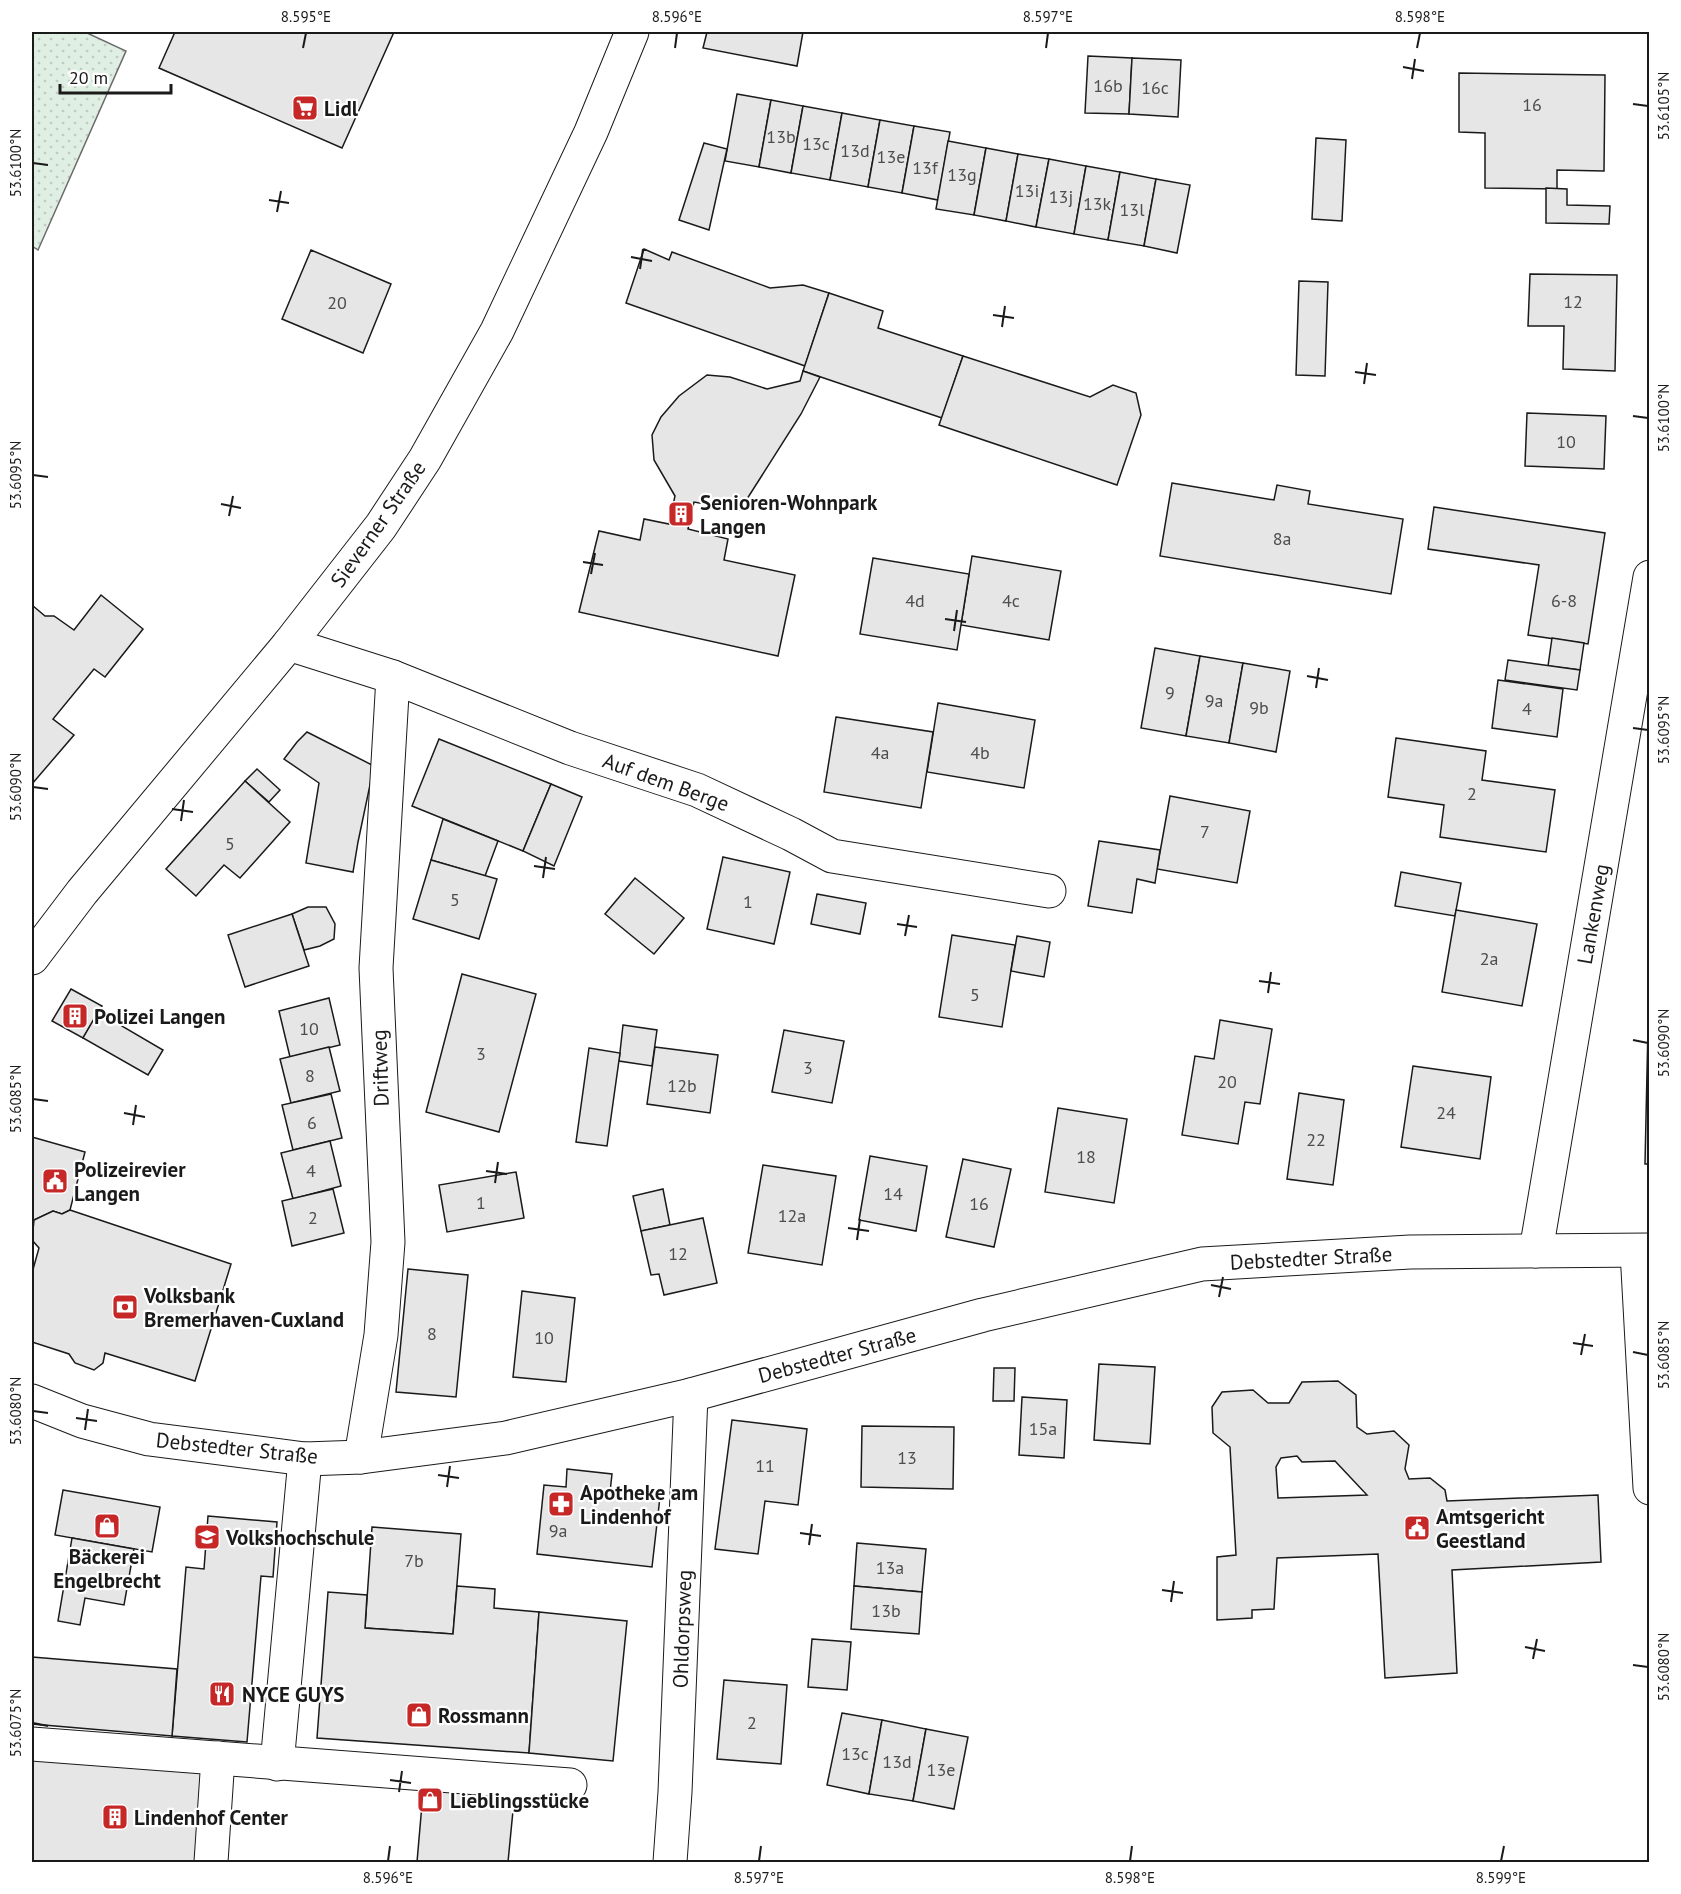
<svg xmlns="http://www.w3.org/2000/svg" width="1681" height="1894" font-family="'PT Sans',sans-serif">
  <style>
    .grass { fill: url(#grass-dots); stroke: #6a6a6a; stroke-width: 1.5 }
    .building { fill: #e6e6e6; stroke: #1a1a1a; stroke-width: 1.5; fill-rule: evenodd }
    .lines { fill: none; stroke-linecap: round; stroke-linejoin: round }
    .minor-casing { stroke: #1a1a1a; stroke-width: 35 }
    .major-casing { stroke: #1a1a1a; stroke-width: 35 }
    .minor { stroke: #fff; stroke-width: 33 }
    .major { stroke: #fff; stroke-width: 33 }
    .ticks { fill: none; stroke: #1a1a1a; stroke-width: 2 }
    .labels { text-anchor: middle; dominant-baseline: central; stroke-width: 4.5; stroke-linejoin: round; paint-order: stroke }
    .number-label { font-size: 18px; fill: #4d4d4d }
    .poi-label { font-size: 21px; font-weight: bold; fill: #1a1a1a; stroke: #fff; text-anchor: start }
    .street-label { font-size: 21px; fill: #1a1a1a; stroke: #fff }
    .neatline { fill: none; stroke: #1a1a1a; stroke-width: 2 }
    .ticks-label { font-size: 15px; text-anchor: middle; fill: #1a1a1a }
  </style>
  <defs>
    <pattern id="grass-dots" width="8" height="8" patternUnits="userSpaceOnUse" patternTransform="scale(1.5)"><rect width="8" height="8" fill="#e0efe3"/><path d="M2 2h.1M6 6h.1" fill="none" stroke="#c0ccc2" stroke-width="1.8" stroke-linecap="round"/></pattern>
  </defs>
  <rect width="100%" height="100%" fill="#fff"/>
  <path class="grass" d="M32 32H85L126 51 38 250 32 246Z"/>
  <g class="building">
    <path d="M175 32H394L342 148 159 68Z"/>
    <path d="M707 32H803L797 66 703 48Z"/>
    <path d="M1088 56 1132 58 1129 114 1085 113Z"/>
    <path d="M1132 58 1181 60 1178 117 1129 114Z"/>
    <path d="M1459 73 1605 75 1604 171 1557 170V189L1485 188V133L1459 132Z"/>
    <path d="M737 94 771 100 759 167 725 161Z"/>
    <path d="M771 100 803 106 791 173 759 167Z"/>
    <path d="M803 106 842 113 830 180 791 173Z"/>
    <path d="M842 113 880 120 868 187 830 180Z"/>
    <path d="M880 120 914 126 902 193 868 187Z"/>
    <path d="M914 126 950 132 938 200 902 193Z"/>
    <path d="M1316 138 1346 140 1342 221 1312 219Z"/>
    <path d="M948 141 986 148 974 215 936 209Z"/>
    <path d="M704 143 727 149 709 230 679 220Z"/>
    <path d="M986 148 1018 154 1006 221 974 215Z"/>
    <path d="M1018 154 1049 159 1036 227 1006 221Z"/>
    <path d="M1049 159 1086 166 1074 234 1036 227Z"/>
    <path d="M1086 166 1120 172 1108 240 1074 234Z"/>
    <path d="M1120 172 1156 179 1144 246 1108 240Z"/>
    <path d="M1156 179 1190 185 1177 253 1144 246Z"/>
    <path d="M1546 188 1567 189V205L1610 206 1609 224 1546 223Z"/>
    <path d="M644 249 669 260 672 252 770 288 803 285 829 293 805 366 626 303Z"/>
    <path d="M311 250 391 284 363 353 282 319Z"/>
    <path d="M1530 274 1617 275 1615 371 1563 369 1564 326H1528Z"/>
    <path d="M1299 281 1328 282 1325 376 1296 375Z"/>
    <path d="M829 293 883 311 878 328 963 356 942 418 803 371Z"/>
    <path d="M963 356 1090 397 1113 385 1136 393 1141 415 1117 485 939 425Z"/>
    <path d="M803 371 820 377 801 414 740 510 694 502 688 529 728 539 724 560 795 575 778 656 579 612 599 531 640 540 644 519 669 524 675 496 654 460 652 435 661 417 679 396 707 375 730 377 767 389 800 381Z"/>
    <path d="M1527 413 1606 416 1604 469 1525 466Z"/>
    <path d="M1172 483 1274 500 1277 485 1310 491 1308 504 1403 519 1391 594 1160 556Z"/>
    <path d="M1434 507 1605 533 1588 644 1528 635 1539 565 1428 549Z"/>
    <path d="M972 556 1061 571 1049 640 961 625Z"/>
    <path d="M873 558 969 574 957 650 860 634Z"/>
    <path d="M101 595 143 629 105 677 94 669 53 719 74 735 32 784V605L45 616H54L74 630Z"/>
    <path d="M1552 638 1584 643 1580 670 1548 666Z"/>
    <path d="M1155 648 1200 656 1186 736 1141 728Z"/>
    <path d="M1200 656 1243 663 1229 743 1186 736Z"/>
    <path d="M1508 660 1580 670 1577 690 1505 680Z"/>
    <path d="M1243 663 1290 671 1276 752 1229 743Z"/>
    <path d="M1498 680 1563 689 1557 737 1492 728Z"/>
    <path d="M938 703 1035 720 1024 788 927 772Z"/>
    <path d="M836 717 933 732 921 808 824 792Z"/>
    <path d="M307 732 374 766 358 842 353 872 306 863 319 783 284 759 297 742Z"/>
    <path d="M1396 738 1486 751 1482 780 1555 790 1546 852 1440 837 1444 805 1388 797Z"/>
    <path d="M439 739 551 784 523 851 412 806Z"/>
    <path d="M257 769 280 790 269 802 245 781Z"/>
    <path d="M245 781 290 822 240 878 224 865 196 896 166 869Z"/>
    <path d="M551 784 582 797 554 866 523 851Z"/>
    <path d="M1170 796 1250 811 1237 883 1157 869Z"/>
    <path d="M443 819 498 841 485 876 431 860Z"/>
    <path d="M1099 841 1160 850 1155 883 1137 879 1132 913 1088 906Z"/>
    <path d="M723 857 790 872 774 944 707 929Z"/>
    <path d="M431 860 497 879 479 939 413 919Z"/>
    <path d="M1401 872 1461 883 1455 916 1395 906Z"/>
    <path d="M635 878 684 918 654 954 605 914Z"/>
    <path d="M817 894 866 903 860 934 811 924Z"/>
    <path d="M308 907H326L335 924 334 939 320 946 304 950 292 914Z"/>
    <path d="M1456 910 1537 924 1522 1006 1442 992Z"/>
    <path d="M292 914 309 966 245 987 228 935Z"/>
    <path d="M952 935 1015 945 1002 1027 939 1017Z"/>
    <path d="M1017 936 1050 942 1044 977 1011 971Z"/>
    <path d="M462 974 536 994 499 1132 426 1112Z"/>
    <path d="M1650 979V1164H1645L1649 981Z"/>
    <path d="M71 989 102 1006 83 1038 52 1021Z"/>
    <path d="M329 998 340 1045 290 1057 279 1011Z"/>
    <path d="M98 1012 163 1050 148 1075 83 1038Z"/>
    <path d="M1220 1020 1272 1029 1260 1104 1245 1102 1238 1144 1182 1135 1195 1056 1214 1059Z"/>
    <path d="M623 1025 657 1030 652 1066 619 1061Z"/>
    <path d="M784 1030 844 1041 832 1103 772 1092Z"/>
    <path d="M329 1047 340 1091 291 1103 280 1059Z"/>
    <path d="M655 1047 718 1055 710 1113 647 1104Z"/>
    <path d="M589 1048 620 1053 607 1146 576 1142Z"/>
    <path d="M1413 1066 1491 1077 1480 1159 1401 1147Z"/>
    <path d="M1299 1093 1344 1100 1333 1185 1287 1179Z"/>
    <path d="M331 1094 342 1138 293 1150 282 1105Z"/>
    <path d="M1058 1108 1127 1119 1114 1203 1045 1192Z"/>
    <path d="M32 1137 85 1152 70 1210 62 1214 53 1211 34 1220 32 1227Z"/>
    <path d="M330 1141 341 1186 293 1199 281 1153Z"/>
    <path d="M870 1156 927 1166 916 1231 859 1220Z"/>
    <path d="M963 1159 1011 1169 994 1247 946 1237Z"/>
    <path d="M763 1165 836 1176 822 1265 748 1253Z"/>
    <path d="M516 1172 524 1218 447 1232 439 1185Z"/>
    <path d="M333 1189 344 1233 292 1246 282 1201Z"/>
    <path d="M663 1189 670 1225 641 1231 633 1196Z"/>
    <path d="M70 1210 231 1264 195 1381 105 1353 103 1363 94 1370 75 1363 69 1354 32 1342V1273L39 1248 32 1240 34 1220 53 1211 62 1214Z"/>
    <path d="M703 1218 717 1283 664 1295 659 1274 651 1275 641 1231Z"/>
    <path d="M408 1269 468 1275 456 1397 396 1392Z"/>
    <path d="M522 1291 575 1298 566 1382 513 1377Z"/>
    <path d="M1099 1364 1155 1367 1150 1444 1094 1440Z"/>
    <path d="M994 1368H1015L1014 1401H993Z"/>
    <path d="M1338 1381 1356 1395 1357 1427 1367 1434 1394 1431 1409 1445 1405 1469 1409 1479 1430 1478 1445 1490 1447 1501 1598 1495 1601 1562 1452 1570 1457 1673 1385 1678 1378 1554 1277 1558 1274 1609 1252 1610V1618L1217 1620V1557L1236 1555 1230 1447 1213 1433 1212 1407 1222 1392 1253 1390 1268 1403H1289L1302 1382ZM1297 1456 1302 1462 1335 1461 1367 1495 1278 1498 1276 1467 1281 1458Z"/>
    <path d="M1022 1397 1067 1400 1064 1458 1019 1455Z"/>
    <path d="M732 1420 807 1429 798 1505 765 1501 758 1554 715 1549Z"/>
    <path d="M862 1426 954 1427 953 1489 861 1487Z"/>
    <path d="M567 1469 612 1474 610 1492 660 1497 652 1567 537 1554 544 1485 566 1487Z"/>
    <path d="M63 1490 160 1507 152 1552 55 1535Z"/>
    <path d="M208 1516 277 1522 273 1577 261 1576 247 1742 172 1736 186 1567 204 1569Z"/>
    <path d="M372 1527 461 1534 453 1634 365 1628Z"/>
    <path d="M72 1538 134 1549 124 1605 85 1598 80 1625 58 1621Z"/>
    <path d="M857 1543 926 1549 922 1592 854 1586Z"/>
    <path d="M457 1586 495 1589 494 1608 539 1612 529 1753 317 1738 328 1592 367 1595 365 1628 453 1634Z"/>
    <path d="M854 1586 922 1592 919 1634 851 1629Z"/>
    <path d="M539 1612 627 1621 613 1761 529 1753Z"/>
    <path d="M812 1639 851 1642 847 1690 808 1687Z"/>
    <path d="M32 1657 177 1669 172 1736 32 1724Z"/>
    <path d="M724 1680 787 1685 781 1764 717 1759Z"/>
    <path d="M842 1713 882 1720 869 1794 827 1785Z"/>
    <path d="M882 1720 926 1729 913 1801 869 1794Z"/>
    <path d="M926 1729 968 1737 954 1809 913 1801Z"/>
    <path d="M32 1756 203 1772 195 1862H32Z"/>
    <path d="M424 1781 515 1790 508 1862H417Z"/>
  </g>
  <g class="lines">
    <defs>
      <g id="minor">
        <path d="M289 644 393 677 570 748 697 790 791 834 832 856 1049 891"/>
        <path d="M1536 1251 1650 577"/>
        <path d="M1637 1251 1650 1488"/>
        <path d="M361 1457 381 1335 388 1242 376 968 393 677"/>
        <path d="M32 1744 570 1785"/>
        <path d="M277 1764 305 1459"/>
        <path d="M211 1862 218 1758"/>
        <path d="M670 1862 675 1792 691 1395"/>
      </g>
      <g id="major">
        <path d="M32 958 82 892 289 644 381 526 425 459 497 331 591 132 632 32"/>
        <path d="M32 1401 82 1421 149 1439 305 1459 361 1457 506 1438 691 1395 983 1315 1202 1264 1410 1252 1650 1250"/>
      </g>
    </defs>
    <use href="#minor" class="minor-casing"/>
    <use href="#major" class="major-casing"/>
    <use href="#minor" class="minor"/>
    <use href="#major" class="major"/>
  </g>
  <path class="ticks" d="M303 48 306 33M675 48 677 33M1046 48 1048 33M1417 48 1420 33M1403 67 1424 71M1412 79 1415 59M1633 104 1648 106M33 163 48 165M269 200 289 203M277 212 281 191M631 257 652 261M640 269 643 249M993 315 1014 318M1002 327 1005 306M1355 372 1376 375M1364 384 1367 363M1633 416 1648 418M33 475 48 477M221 504 241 508M229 516 233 496M583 562 603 565M591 574 595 553M945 619 966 622M954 631 957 610M1307 676 1328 680M1316 688 1319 668M1633 728 1648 730M33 787 48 789M172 809 193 812M181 821 184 800M534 866 555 869M543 878 546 857M897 924 917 927M905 936 909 915M1259 981 1280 984M1268 993 1271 972M1633 1040 1648 1043M33 1099 48 1101M124 1113 145 1117M133 1125 136 1105M486 1171 507 1174M495 1183 498 1162M848 1228 869 1231M857 1240 860 1219M1211 1285 1231 1289M1219 1297 1223 1277M1573 1343 1593 1346M1633 1352 1648 1355M1581 1355 1585 1334M33 1411 48 1413M76 1418 97 1421M85 1430 88 1409M438 1475 459 1478M447 1487 450 1466M800 1533 821 1536M809 1545 812 1524M1162 1590 1183 1593M1171 1602 1174 1581M1525 1647 1545 1651M1533 1659 1537 1639M1633 1665 1648 1667M33 1723 48 1726M390 1780 411 1783M399 1792 402 1771M388 1861 390 1846M759 1861 761 1846M1130 1861 1132 1846M1501 1861 1504 1846"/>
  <defs>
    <symbol id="supermarket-square" viewBox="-11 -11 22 22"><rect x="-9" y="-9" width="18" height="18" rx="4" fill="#c62828" stroke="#fff"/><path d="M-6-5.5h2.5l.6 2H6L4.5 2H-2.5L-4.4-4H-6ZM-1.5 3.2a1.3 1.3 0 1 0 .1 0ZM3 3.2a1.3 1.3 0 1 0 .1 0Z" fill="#fff"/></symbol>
    <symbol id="building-square" viewBox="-11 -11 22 22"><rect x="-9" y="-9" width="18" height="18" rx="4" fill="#c62828" stroke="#fff"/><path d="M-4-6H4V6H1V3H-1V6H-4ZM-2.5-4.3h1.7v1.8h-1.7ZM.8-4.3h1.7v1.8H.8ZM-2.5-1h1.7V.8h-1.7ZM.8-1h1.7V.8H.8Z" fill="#fff"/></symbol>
    <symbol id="civic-square" viewBox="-11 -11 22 22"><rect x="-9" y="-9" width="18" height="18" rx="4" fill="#c62828" stroke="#fff"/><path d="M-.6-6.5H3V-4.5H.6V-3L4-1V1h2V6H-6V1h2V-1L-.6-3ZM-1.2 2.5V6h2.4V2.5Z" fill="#fff"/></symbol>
    <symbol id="bank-square" viewBox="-11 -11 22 22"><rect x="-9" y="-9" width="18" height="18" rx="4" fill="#c62828" stroke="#fff"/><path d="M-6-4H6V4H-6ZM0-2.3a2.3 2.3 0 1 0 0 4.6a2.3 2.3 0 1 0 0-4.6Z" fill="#fff"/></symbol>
    <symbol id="pharmacy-square" viewBox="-11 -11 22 22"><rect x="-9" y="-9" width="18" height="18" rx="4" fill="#c62828" stroke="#fff"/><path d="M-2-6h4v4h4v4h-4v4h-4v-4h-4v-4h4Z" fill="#fff"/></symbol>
    <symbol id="shop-square" viewBox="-11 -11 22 22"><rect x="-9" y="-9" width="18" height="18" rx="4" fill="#c62828" stroke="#fff"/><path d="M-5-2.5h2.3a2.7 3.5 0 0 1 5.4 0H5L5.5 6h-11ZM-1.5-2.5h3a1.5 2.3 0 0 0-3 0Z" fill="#fff"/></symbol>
    <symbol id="school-square" viewBox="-11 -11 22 22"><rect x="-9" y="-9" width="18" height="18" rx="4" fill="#c62828" stroke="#fff"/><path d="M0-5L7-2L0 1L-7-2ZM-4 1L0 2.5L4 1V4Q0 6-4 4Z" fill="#fff"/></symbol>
    <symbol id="restaurant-square" viewBox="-11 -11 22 22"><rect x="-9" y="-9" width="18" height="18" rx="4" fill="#c62828" stroke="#fff"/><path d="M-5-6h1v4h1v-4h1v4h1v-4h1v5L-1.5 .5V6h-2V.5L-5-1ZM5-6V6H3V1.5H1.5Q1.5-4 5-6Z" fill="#fff"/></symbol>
  </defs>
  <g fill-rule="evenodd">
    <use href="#supermarket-square" x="290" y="93" width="30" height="30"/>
    <use href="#building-square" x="666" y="499" width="30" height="30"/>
    <use href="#building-square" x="60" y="1001" width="30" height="30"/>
    <use href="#civic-square" x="40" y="1166" width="30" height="30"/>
    <use href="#bank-square" x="110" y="1292" width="30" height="30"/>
    <use href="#pharmacy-square" x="546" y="1489" width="30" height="30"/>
    <use href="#shop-square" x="92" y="1511" width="30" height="30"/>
    <use href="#civic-square" x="1402" y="1513" width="30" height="30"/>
    <use href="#school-square" x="192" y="1522" width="30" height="30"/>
    <use href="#restaurant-square" x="207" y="1679" width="30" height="30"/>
    <use href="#shop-square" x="404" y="1700" width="30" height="30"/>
    <use href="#shop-square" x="415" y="1785" width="30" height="30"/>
    <use href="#building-square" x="100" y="1802" width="30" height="30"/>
  </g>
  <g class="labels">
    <g class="number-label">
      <text x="1108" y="85">16b</text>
      <text x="1155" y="87">16c</text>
      <text x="1532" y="104">16</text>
      <text x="781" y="136">13b</text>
      <text x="816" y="143">13c</text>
      <text x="855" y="150">13d</text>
      <text x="891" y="156">13e</text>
      <text x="925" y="167">13f</text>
      <text x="962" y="174">13g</text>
      <text x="1027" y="190">13i</text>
      <text x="1061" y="196">13j</text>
      <text x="1097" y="203">13k</text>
      <text x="1132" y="209">13l</text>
      <text x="1573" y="301">12</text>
      <text x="337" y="302">20</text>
      <text x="1566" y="441">10</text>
      <text x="1282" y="538">8a</text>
      <text x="915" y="600">4d</text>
      <text x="1011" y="600">4c</text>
      <text x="1564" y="600">6-8</text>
      <text x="1170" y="692">9</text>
      <text x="1214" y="700">9a</text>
      <text x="1259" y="707">9b</text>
      <text x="1527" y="708">4</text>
      <text x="880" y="752">4a</text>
      <text x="980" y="752">4b</text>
      <text x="1472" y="793">2</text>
      <text x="1205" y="831">7</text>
      <text x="230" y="843">5</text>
      <text x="455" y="899">5</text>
      <text x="748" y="901">1</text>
      <text x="1489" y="958">2a</text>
      <text x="975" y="994">5</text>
      <text x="309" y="1028">10</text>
      <text x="481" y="1053">3</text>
      <text x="808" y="1067">3</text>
      <text x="310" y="1075">8</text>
      <text x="1227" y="1081">20</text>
      <text x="682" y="1085">12b</text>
      <text x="1446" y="1112">24</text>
      <text x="312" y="1122">6</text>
      <text x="1316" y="1139">22</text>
      <text x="1086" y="1156">18</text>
      <text x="311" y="1170">4</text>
      <text x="893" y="1193">14</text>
      <text x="481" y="1202">1</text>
      <text x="979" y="1203">16</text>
      <text x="792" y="1215">12a</text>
      <text x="313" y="1217">2</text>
      <text x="678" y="1253">12</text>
      <text x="432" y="1333">8</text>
      <text x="544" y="1337">10</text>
      <text x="1043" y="1428">15a</text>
      <text x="907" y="1457">13</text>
      <text x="765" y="1465">11</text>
      <text x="558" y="1530">9a</text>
      <text x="414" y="1560">7b</text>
      <text x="890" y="1567">13a</text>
      <text x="886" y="1610">13b</text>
      <text x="752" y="1722">2</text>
      <text x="855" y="1753">13c</text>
      <text x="897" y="1761">13d</text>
      <text x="941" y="1769">13e</text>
    </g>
    <g class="poi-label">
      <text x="324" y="108">Lidl</text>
      <text x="700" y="502">Senioren-Wohnpark<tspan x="700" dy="24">Langen</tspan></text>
      <text x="94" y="1016">Polizei Langen</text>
      <text x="74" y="1169">Polizeirevier<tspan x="74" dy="24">Langen</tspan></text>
      <text x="144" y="1295">Volksbank<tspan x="144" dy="24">Bremerhaven-Cuxland</tspan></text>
      <text x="580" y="1492">Apotheke am<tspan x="580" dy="24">Lindenhof</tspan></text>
      <text x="1436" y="1516">Amtsgericht<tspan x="1436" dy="24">Geestland</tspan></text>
      <text x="226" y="1537">Volkshochschule</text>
      <text x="107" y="1556" text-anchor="middle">Bäckerei<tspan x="107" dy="24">Engelbrecht</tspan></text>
      <text x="242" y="1694">NYCE GUYS</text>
      <text x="438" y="1715">Rossmann</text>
      <text x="450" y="1800">Lieblingsstücke</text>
      <text x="134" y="1817">Lindenhof Center</text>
    </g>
    <g class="street-label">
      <text transform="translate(378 524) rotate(-55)">Sieverner Straße</text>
      <text transform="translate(666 782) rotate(20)">Auf dem Berge</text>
      <text transform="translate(1593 914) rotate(-80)">Lankenweg</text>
      <text transform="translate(380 1068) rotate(-92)">Driftweg</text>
      <text transform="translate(1311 1258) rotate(-3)">Debstedter Straße</text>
      <text transform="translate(837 1355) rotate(-15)">Debstedter Straße</text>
      <text transform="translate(237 1448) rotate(6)">Debstedter Straße</text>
      <text transform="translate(682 1629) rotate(-88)">Ohldorpsweg</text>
    </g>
  </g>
  <rect width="1681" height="1894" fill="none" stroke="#ffffff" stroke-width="66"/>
  <path d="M60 84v9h111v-9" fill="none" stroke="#1a1a1a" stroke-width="3"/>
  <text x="69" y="84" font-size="18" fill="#1a1a1a" stroke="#ffffff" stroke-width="4.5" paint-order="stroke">20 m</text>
  <rect x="33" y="33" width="1615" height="1828" class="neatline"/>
  <g class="ticks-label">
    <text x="306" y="22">8.595°E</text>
    <text x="677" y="22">8.596°E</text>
    <text x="1048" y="22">8.597°E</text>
    <text x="1420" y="22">8.598°E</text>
    <text transform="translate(1664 106) rotate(-90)" y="5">53.6105°N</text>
    <text transform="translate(16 163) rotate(-90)" y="5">53.6100°N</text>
    <text transform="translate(1664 418) rotate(-90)" y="5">53.6100°N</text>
    <text transform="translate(16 475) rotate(-90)" y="5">53.6095°N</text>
    <text transform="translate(1664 730) rotate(-90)" y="5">53.6095°N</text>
    <text transform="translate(16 787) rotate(-90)" y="5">53.6090°N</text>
    <text transform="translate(1664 1043) rotate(-90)" y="5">53.6090°N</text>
    <text transform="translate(16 1099) rotate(-90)" y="5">53.6085°N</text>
    <text transform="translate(1664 1355) rotate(-90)" y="5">53.6085°N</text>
    <text transform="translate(16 1411) rotate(-90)" y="5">53.6080°N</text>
    <text transform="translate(1664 1667) rotate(-90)" y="5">53.6080°N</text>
    <text transform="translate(16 1723) rotate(-90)" y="5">53.6075°N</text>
    <text x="388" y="1883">8.596°E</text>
    <text x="759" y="1883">8.597°E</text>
    <text x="1130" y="1883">8.598°E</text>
    <text x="1501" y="1883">8.599°E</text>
  </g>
</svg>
